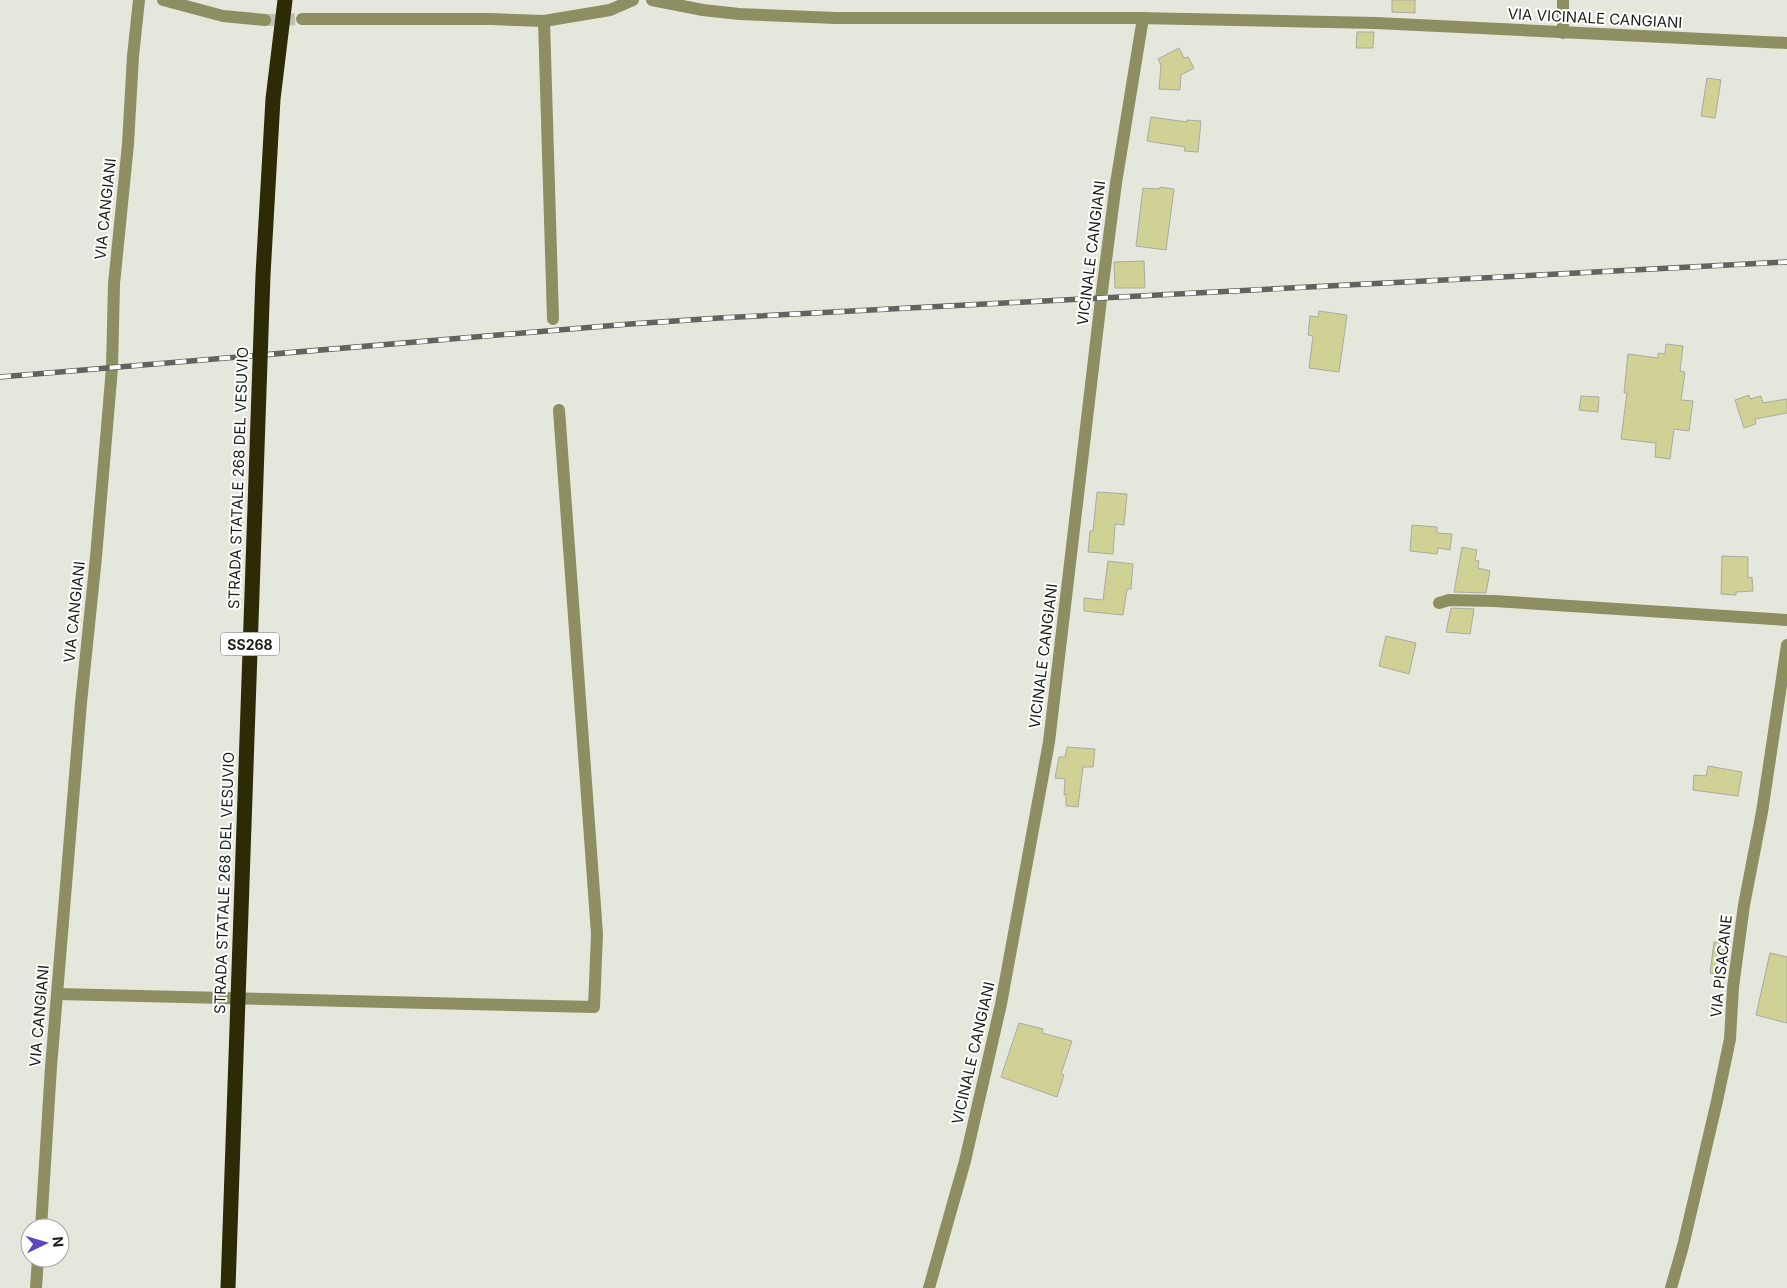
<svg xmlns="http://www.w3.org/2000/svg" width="1787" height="1288" font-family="Inter,sans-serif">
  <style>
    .building { fill: #d0d194; stroke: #aaaba1 }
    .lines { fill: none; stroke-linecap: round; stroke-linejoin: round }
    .street-tunnel { stroke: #bebfb5; stroke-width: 12; stroke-dasharray: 12 6; stroke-linecap: butt }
    .street { stroke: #8d8e61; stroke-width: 12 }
    .rail-casing { stroke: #63635d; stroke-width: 5.5 }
    .rail { stroke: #fff; stroke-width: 4; stroke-dasharray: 11; stroke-linecap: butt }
    .highway-bridge { stroke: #2c2b05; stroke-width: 15 }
    .labels { text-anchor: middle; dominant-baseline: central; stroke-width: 4; stroke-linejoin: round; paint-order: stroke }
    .shield { fill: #fff; stroke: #61615e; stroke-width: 1 }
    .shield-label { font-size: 14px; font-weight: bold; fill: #1d1d19 }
    .street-label { font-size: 15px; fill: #1d1d19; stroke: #fff }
  </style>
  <rect width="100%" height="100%" fill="#e6e7dc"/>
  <g class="building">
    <path d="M1392 0H1415V13L1392 12Z"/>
    <path d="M1357 32H1374L1373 48H1356Z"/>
    <path d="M1179 48 1184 58 1188 57 1194 68 1181 75 1180 90 1159 89 1161 65 1158 59Z"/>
    <path d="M1707 78 1721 80 1715 118 1701 116Z"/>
    <path d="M1151 117 1187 122V120L1201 121 1198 152 1184 151 1185 147 1147 141Z"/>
    <path d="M1160 187 1174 189 1166 250 1136 246 1143 188 1159 189Z"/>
    <path d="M1144 261 1145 288H1115L1114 262Z"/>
    <path d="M1319 311 1347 315 1339 372 1309 368 1313 336 1308 335 1310 316 1318 317Z"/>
    <path d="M1666 344 1683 346 1680 371 1685 372 1681 400 1693 401 1689 431 1674 429 1670 459 1655 457 1656 443 1621 439 1627 393H1624L1628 354 1658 358V353L1665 354Z"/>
    <path d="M1749 395 1750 399 1761 396 1763 403 1787 399V413L1755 419 1756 424 1744 428 1735 400Z"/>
    <path d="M1581 396 1599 397 1598 412 1579 410Z"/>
    <path d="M1097 492 1127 494 1124 525 1115 524 1113 554 1088 552 1090 531H1093Z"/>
    <path d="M1412 525 1437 527V533L1452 534 1450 550 1438 548 1437 554 1410 551Z"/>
    <path d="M1462 547 1477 550 1475 560 1479 561 1478 568 1490 571 1486 593 1454 592Z"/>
    <path d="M1722 556 1748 557V578L1752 577 1753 591 1736 592V595L1721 594Z"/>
    <path d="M1108 561 1133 564 1131 589H1127L1123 615 1084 611V598L1103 600Z"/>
    <path d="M1451 608 1474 609 1470 634 1446 632Z"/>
    <path d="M1386 636 1416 643 1409 674 1379 666Z"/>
    <path d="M1067 747 1095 749 1093 767H1083L1078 807 1066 806V794L1064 795 1065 779 1055 778 1059 757H1065Z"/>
    <path d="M1708 766 1742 772 1738 796 1693 790 1694 775 1706 776Z"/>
    <path d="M1714 942H1730L1726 975 1710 973Z"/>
    <path d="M1770 953 1787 957V1023L1756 1015Z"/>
    <path d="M1019 1023 1043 1029 1042 1033 1072 1041 1061 1074 1064 1075 1057 1097 1001 1077Z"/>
  </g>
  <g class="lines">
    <path class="street-tunnel" d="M265 20 302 19"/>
    <g class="street">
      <path d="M163 0 223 16 265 20"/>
      <path d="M652 0 703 10 739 14 836 18H1138L1376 23 1787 43"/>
      <path d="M302 19H490L544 21 610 10 633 0"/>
      <path d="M544 21 553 319"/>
      <path d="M1563 33V0"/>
      <path d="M1439 603 1449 600 1494 601 1787 620"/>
      <path d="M57 994 594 1007 597 934 559 410"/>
      <path d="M41 1228 51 1067 81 703 96 557 112 368 114 284 128 144 133 56 139 0"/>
      <path d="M36 1288 38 1258"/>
      <path d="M929 1288 965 1161 1001 1004 1049 742 1102 291 1116 183 1143 18"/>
      <path d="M1671 1288 1683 1246 1717 1101 1730 1039 1733 987 1744 905 1762 812 1787 645"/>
    </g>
    <defs>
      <path id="rail" d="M0 377 630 324 719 318 1787 262"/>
    </defs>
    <use href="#rail" class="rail-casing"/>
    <use href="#rail" class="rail"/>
    <path class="highway-bridge" d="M228 1288 263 275 273 99 285 0"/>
  </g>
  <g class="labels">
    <rect class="shield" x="221" y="632.5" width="58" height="23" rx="4"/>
    <g class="shield-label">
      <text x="250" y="644">SS268</text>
    </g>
    <g class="street-label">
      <text transform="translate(1595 18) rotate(3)">VIA VICINALE CANGIANI</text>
      <text transform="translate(105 209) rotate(-84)">VIA CANGIANI</text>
      <text transform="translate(1091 253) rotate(-83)">VICINALE CANGIANI</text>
      <text transform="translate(238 478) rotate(-88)">STRADA STATALE 268 DEL VESUVIO</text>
      <text transform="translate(74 612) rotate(-84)">VIA CANGIANI</text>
      <text transform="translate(1043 656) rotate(-83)">VICINALE CANGIANI</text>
      <text transform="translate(224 883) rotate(-88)">STRADA STATALE 268 DEL VESUVIO</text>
      <text transform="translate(1721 966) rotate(-84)">VIA PISACANE</text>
      <text transform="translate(39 1016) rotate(-85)">VIA CANGIANI</text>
      <text transform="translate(973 1053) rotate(-77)">VICINALE CANGIANI</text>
    </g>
  </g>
  <g transform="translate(45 1243) rotate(85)"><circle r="24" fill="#ffffff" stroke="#a5a5a3"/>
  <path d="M0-4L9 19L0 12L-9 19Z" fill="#6246be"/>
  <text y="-8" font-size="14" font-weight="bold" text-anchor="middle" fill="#1d1d19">N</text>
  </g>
</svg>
